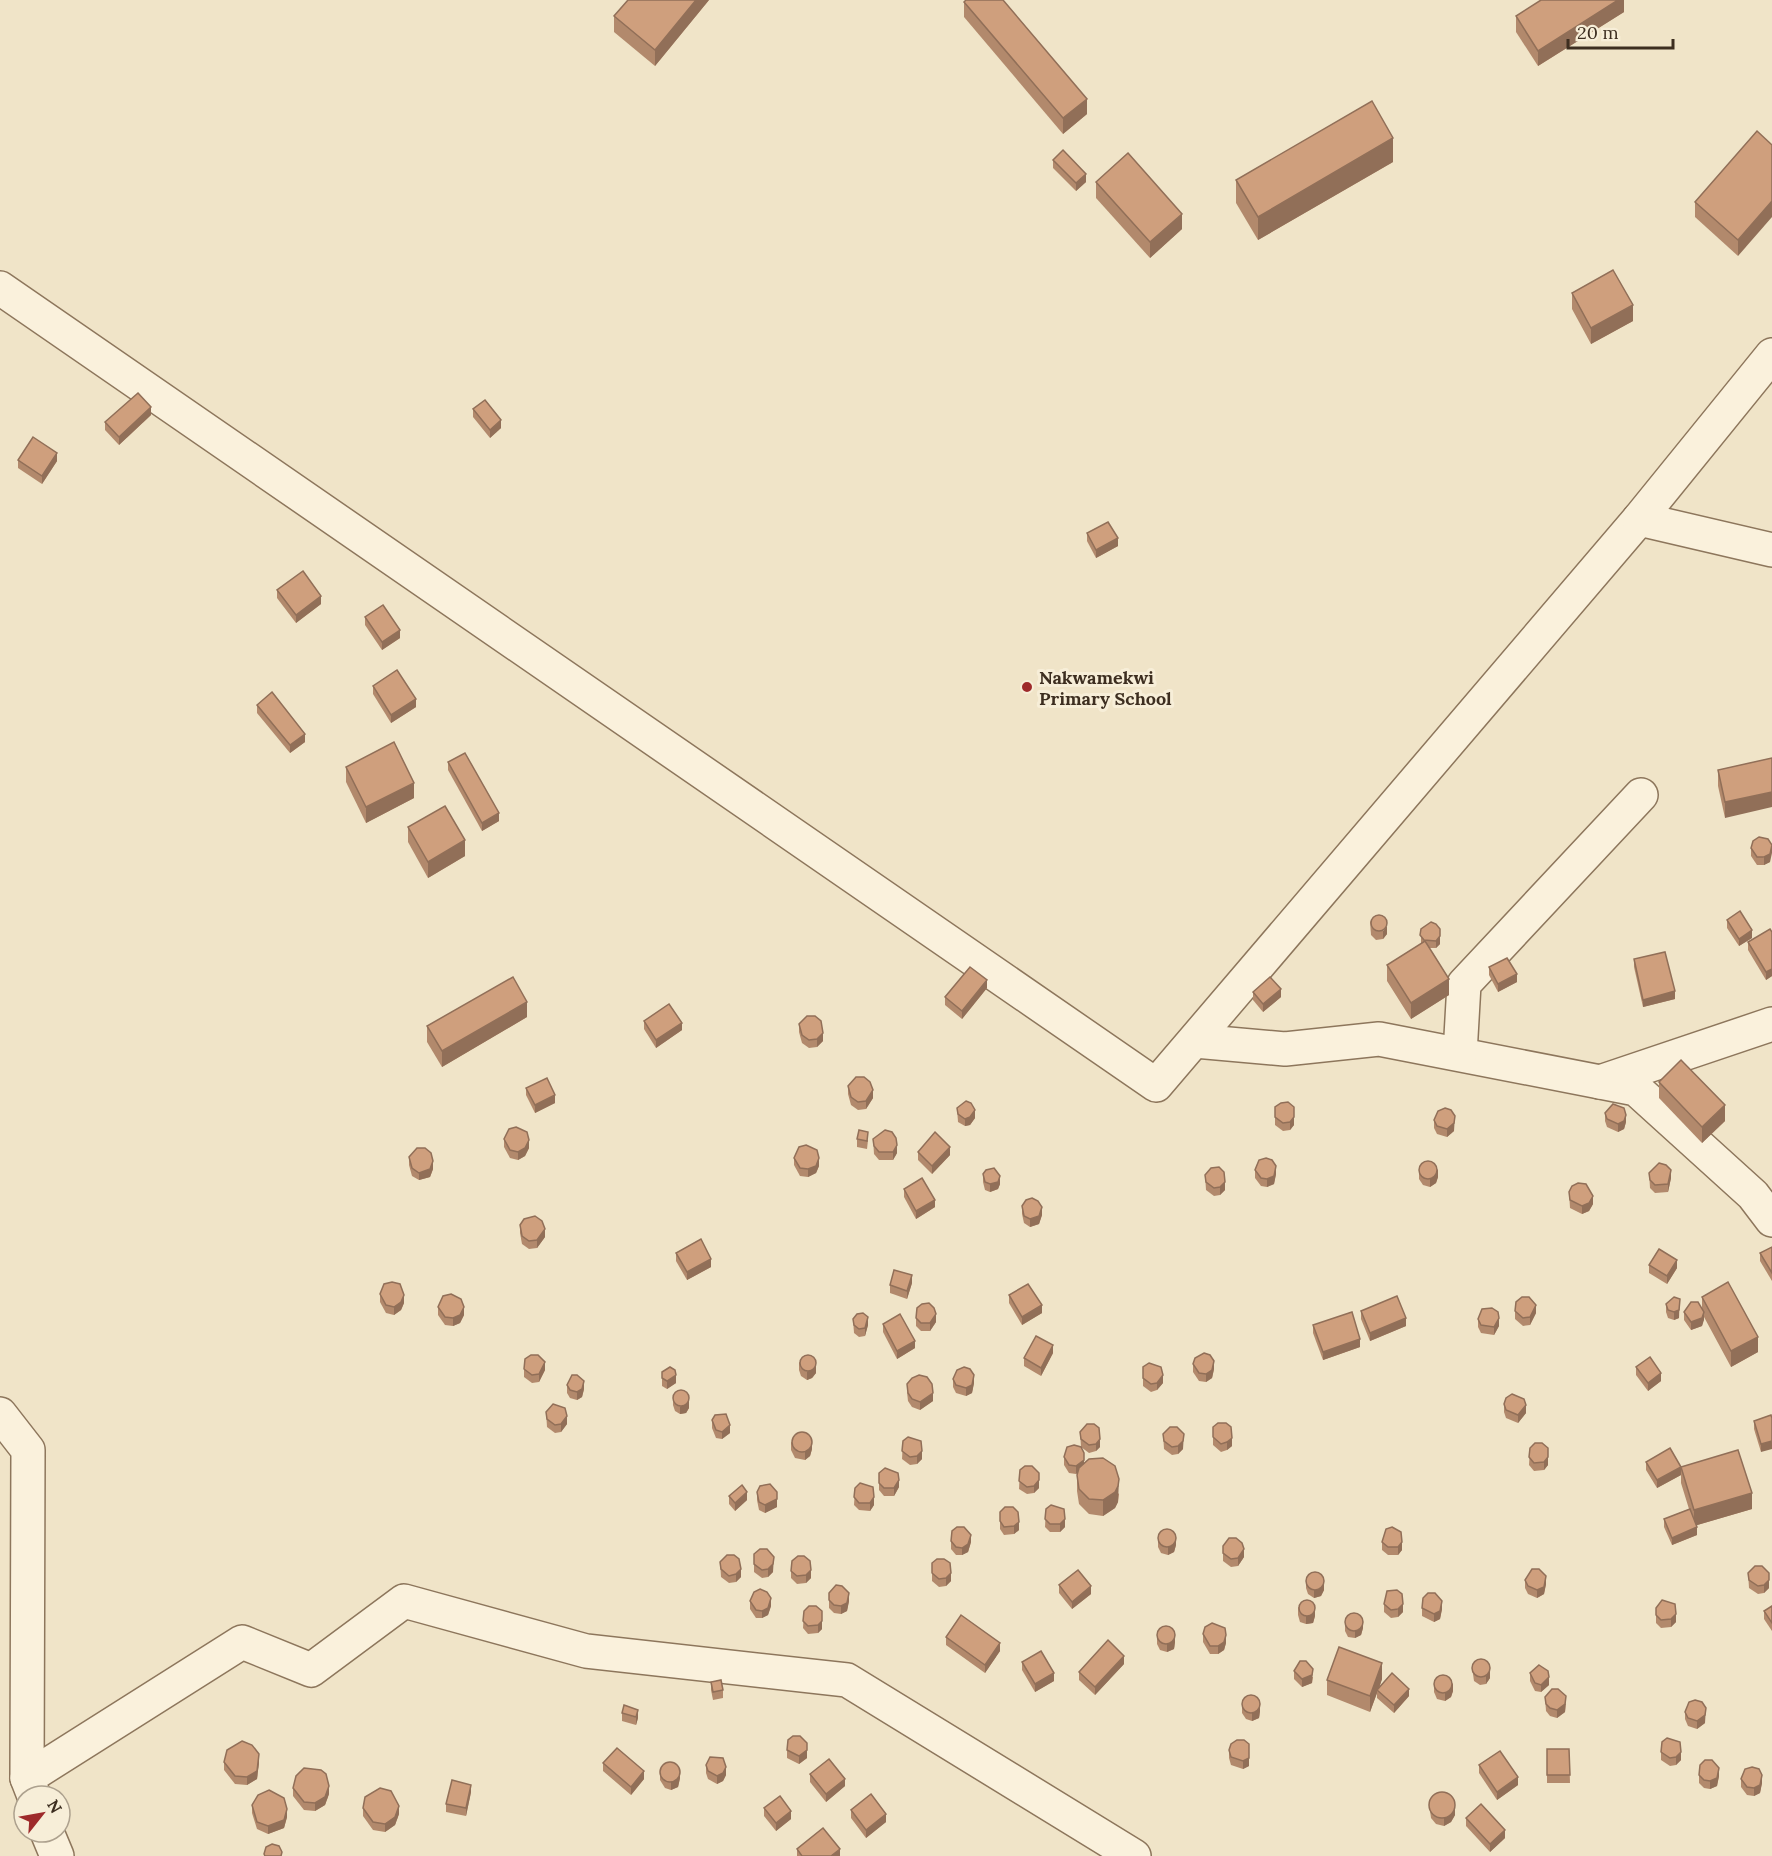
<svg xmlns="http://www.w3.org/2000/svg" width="1772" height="1856" font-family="Lora,serif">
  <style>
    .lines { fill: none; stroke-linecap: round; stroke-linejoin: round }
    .minor-casing { stroke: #8d765c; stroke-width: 36 }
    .minor { stroke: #faf1dc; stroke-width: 33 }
    .wall { fill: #b2896c }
    .shaded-wall { fill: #916f58 }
    .building { fill: #cf9f7d; stroke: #916f58; stroke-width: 1.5 }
    .poi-dot { fill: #9e2a2b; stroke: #f7eed8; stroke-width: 2 }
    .labels { text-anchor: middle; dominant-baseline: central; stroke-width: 6; stroke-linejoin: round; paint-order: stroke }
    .poi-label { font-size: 18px; font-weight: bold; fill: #3d2e20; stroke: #f7eed8; text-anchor: start }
  </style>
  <rect width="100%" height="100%" fill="#f0e4c8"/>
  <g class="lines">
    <defs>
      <g id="minor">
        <path d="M0 288 1156 1085 1639 519 1772 355"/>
        <path d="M1639 519 1772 550"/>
        <path d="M1195 1041 1285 1049 1379 1039 1636 1089 1753 1195 1772 1220"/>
        <path d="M1460 1054 1464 984 1641 795"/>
        <path d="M1600 1082 1772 1024"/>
        <path d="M0 1414 28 1450 27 1778"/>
        <path d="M34 1796 27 1778 242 1642 311 1670 404 1601 586 1651 847 1680 1134 1856"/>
        <path d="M47 1832 57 1856"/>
      </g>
    </defs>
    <use href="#minor" class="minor-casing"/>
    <use href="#minor" class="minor"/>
  </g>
  <g class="wall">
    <path d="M709 0 655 66 614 32V16Z"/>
    <path d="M1624 0V12L1538 66 1516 32V16Z"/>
    <path d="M964 2 1087 114 1063 134 964 17Z"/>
    <path d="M1757 131 1738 256 1695 217V202Z"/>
    <path d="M1053 160 1086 182 1076 191 1053 168Z"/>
    <path d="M1393 162 1258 240 1236 203V180Z"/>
    <path d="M1096 182 1182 229 1150 258 1096 198Z"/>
    <path d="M1572 293 1633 321 1591 344 1572 309Z"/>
    <path d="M473 409 501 428 490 438 473 417Z"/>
    <path d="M151 415 119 445 105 430V422Z"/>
    <path d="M18 460 57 461 42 484 18 468Z"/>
    <path d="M1087 533 1118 546 1096 558 1087 541Z"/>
    <path d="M277 590 321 604 296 623 277 598Z"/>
    <path d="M365 617 400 638 382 650 365 625Z"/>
    <path d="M373 686 416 707 391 723 373 694Z"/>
    <path d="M257 705 305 742 290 753 257 713Z"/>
    <path d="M1772 758 1725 818 1718 786V770Z"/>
    <path d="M448 762 499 821 482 831 448 770Z"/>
    <path d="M346 767 414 798 366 823 346 782Z"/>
    <path d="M408 827 465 856 428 878 408 842Z"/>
    <path d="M1751 848 1770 862 1764 865H1757L1751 856Z"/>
    <path d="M1727 920 1752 938 1739 946 1727 928Z"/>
    <path d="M1370 921 1387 934 1383 939 1376 940 1371 935Z"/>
    <path d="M1421 929 1440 944 1436 948H1429L1449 995 1411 1019 1387 981V965L1421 944Z"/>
    <path d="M1772 932V976L1766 980 1748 950V942Z"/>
    <path d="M1634 959 1675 999 1643 1007 1634 967Z"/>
    <path d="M1489 967 1517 982 1498 992 1489 975Z"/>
    <path d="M987 988 962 1019 945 1005V997Z"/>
    <path d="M1253 992 1281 997 1263 1012 1253 1000Z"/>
    <path d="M527 1017 442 1067 427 1042V1026Z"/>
    <path d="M644 1021 682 1030 656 1048 644 1029Z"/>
    <path d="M799 1024 823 1041 817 1047 809 1048 802 1043 799 1032Z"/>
    <path d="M1659 1082 1725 1121 1702 1143 1659 1098Z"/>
    <path d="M848 1086 873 1098 866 1109 858 1110 851 1105 848 1094Z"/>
    <path d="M526 1088 555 1103 535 1113 526 1095Z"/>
    <path d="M1275 1107 1294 1125 1290 1130 1283 1131 1275 1125Z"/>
    <path d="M957 1108 975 1118 970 1125 965 1126 958 1122Z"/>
    <path d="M1605 1113 1626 1122 1624 1129 1618 1132 1607 1127 1605 1121Z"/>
    <path d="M1434 1120 1454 1131 1447 1137 1437 1134 1434 1128Z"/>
    <path d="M504 1139 529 1148 525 1156 518 1160 510 1158 504 1147Z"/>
    <path d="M857 1139 868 1140 867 1149 857 1147Z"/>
    <path d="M873 1139 897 1153 893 1160H879L874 1154Z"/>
    <path d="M918 1152 950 1155 932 1174 918 1160Z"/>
    <path d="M409 1157 433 1169 430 1177 419 1180 412 1176 409 1165Z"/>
    <path d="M794 1158 819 1166 816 1173 808 1177 800 1176 794 1165Z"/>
    <path d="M1255 1170 1276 1174 1274 1184 1267 1187 1261 1186 1255 1178Z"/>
    <path d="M1419 1171 1438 1177 1436 1183 1430 1187 1423 1185 1419 1179Z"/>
    <path d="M1649 1173 1671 1178 1668 1192 1655 1193 1650 1188Z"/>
    <path d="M983 1174 1000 1184 998 1189 990 1192 985 1190 983 1182Z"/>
    <path d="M1205 1175 1225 1190 1220 1195 1214 1196 1206 1190Z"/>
    <path d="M904 1189 935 1207 916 1219 904 1197Z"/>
    <path d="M1569 1192 1593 1204 1589 1211 1582 1214 1570 1208Z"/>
    <path d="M1022 1206 1042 1215 1039 1224 1030 1227 1024 1223 1022 1214Z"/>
    <path d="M520 1225 545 1237 537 1248 529 1249 522 1244 520 1233Z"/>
    <path d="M1772 1247V1281L1760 1261V1253Z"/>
    <path d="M676 1253 711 1267 687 1280 676 1261Z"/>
    <path d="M1649 1265 1677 1268 1667 1284 1649 1273Z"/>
    <path d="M912 1283 907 1299 890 1293V1285Z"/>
    <path d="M380 1294 404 1303 401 1310 394 1315 386 1313 380 1302Z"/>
    <path d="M1009 1295 1042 1313 1022 1325 1009 1303Z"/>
    <path d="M1702 1297 1758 1352 1731 1367 1704 1317 1702 1326 1691 1330 1684 1320V1312L1702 1309Z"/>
    <path d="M1680 1299 1679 1318 1674 1320 1668 1318 1666 1312V1304Z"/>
    <path d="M438 1307 464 1315 460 1323 453 1326 445 1325 438 1315Z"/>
    <path d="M1361 1311 1406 1326 1370 1341 1361 1319Z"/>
    <path d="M1515 1311 1536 1313 1530 1325 1523 1326 1515 1319Z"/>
    <path d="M916 1318 936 1322 930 1331H921L916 1326Z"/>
    <path d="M853 1319 868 1325 865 1336 859 1337 854 1333Z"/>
    <path d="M1478 1319 1499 1326 1494 1335 1481 1333 1478 1327Z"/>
    <path d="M883 1324 915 1348 897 1359 883 1332Z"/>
    <path d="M1313 1325 1360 1347 1323 1360 1313 1333Z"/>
    <path d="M1053 1353 1041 1376 1024 1366V1358Z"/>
    <path d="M799 1362 816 1373 812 1378 807 1380 801 1376 799 1370Z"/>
    <path d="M1193 1364 1214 1369 1212 1378 1206 1382 1199 1381 1193 1372Z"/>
    <path d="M1143 1367 1163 1383 1157 1390 1151 1392 1143 1386Z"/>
    <path d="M1636 1367 1661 1381 1648 1391 1636 1375Z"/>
    <path d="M524 1369 545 1370 539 1382 532 1383 524 1377Z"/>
    <path d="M662 1372 676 1383 667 1389 662 1386Z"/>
    <path d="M953 1379 974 1383 972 1393 966 1396 956 1393 953 1387Z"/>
    <path d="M567 1385 584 1389 582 1397 577 1400 570 1398 567 1393Z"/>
    <path d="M907 1392 933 1401 920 1410 912 1407 908 1401Z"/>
    <path d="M673 1397 689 1408 686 1413 680 1414 675 1411 673 1405Z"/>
    <path d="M1504 1404 1526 1413 1518 1423 1506 1418 1504 1412Z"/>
    <path d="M546 1412 567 1424 561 1432 555 1433 547 1427Z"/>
    <path d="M1771 1415 1761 1452 1754 1429V1421Z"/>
    <path d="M712 1420 730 1433 722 1439 716 1438 712 1428Z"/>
    <path d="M1213 1427 1232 1446 1227 1450 1221 1452 1213 1445Z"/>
    <path d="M1080 1432 1100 1447 1096 1451 1089 1453 1081 1447Z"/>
    <path d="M1163 1434 1183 1449 1178 1454 1172 1455 1164 1449Z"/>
    <path d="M903 1441 922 1459 917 1464 910 1465 902 1459Z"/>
    <path d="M791 1442 812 1449 810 1456 805 1460 795 1458 791 1450Z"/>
    <path d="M1530 1448 1548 1465 1544 1470 1534 1471 1529 1465Z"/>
    <path d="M1064 1457 1084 1463 1119 1494 1118 1502 1115 1508 1103 1516 1089 1514 1079 1504 1077 1491V1473L1076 1474 1069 1473 1064 1465Z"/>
    <path d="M1646 1462 1681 1467 1752 1509 1697 1525V1535L1672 1545 1664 1527V1519L1689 1509 1681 1483V1475L1657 1488 1646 1470Z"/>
    <path d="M1020 1470 1039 1488 1034 1493 1027 1494 1019 1489Z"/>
    <path d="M879 1473 899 1487 894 1496H884L879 1490Z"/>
    <path d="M855 1488 874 1505 870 1511 859 1510 854 1505Z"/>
    <path d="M757 1492 777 1500V1507L765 1513 759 1510 757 1500Z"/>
    <path d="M729 1496 747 1500 735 1511 729 1504Z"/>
    <path d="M1046 1509 1065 1527 1060 1532H1050L1045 1527Z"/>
    <path d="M1000 1512 1019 1530 1014 1534 1004 1535 1000 1529Z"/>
    <path d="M1386 1529 1402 1550 1398 1555H1388L1382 1550V1542Z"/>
    <path d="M1158 1539 1176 1545 1174 1552 1168 1555 1161 1553 1158 1547Z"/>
    <path d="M951 1541 971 1542 968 1552 962 1555H956L951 1549Z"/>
    <path d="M1223 1546 1244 1557 1238 1566 1231 1567 1223 1561Z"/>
    <path d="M754 1554 773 1572 768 1577 762 1578 754 1572Z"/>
    <path d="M804 1556 811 1578 806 1583 797 1584 791 1578V1571Z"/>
    <path d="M720 1562 741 1577 736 1582 729 1583 721 1577Z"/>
    <path d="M932 1563 951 1581 946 1586 939 1587 932 1581Z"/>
    <path d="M1748 1573 1769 1588 1764 1593 1758 1594 1749 1588Z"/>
    <path d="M1306 1580 1324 1590 1321 1596 1314 1598 1308 1594 1306 1588Z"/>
    <path d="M1525 1580 1546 1584 1544 1594 1537 1598 1528 1594 1525 1588Z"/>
    <path d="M1059 1585 1091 1594 1072 1609 1059 1593Z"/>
    <path d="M829 1593 849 1601 847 1611 841 1614 834 1613 829 1608Z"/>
    <path d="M750 1601 771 1606 768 1615 762 1618H756L750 1609Z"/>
    <path d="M1384 1604 1403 1612 1398 1617 1391 1618 1384 1612Z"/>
    <path d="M1772 1606V1631L1764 1619V1611Z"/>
    <path d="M1298 1607 1315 1616 1313 1623 1306 1624 1300 1622 1298 1615Z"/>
    <path d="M1422 1608 1442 1609 1440 1619 1434 1622 1422 1616Z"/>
    <path d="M1656 1608 1676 1622 1671 1627 1661 1628 1656 1623Z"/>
    <path d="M804 1611 822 1629 818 1633 808 1634 803 1628Z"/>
    <path d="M1345 1623 1363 1628 1361 1635 1355 1638 1348 1637 1345 1631Z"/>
    <path d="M1203 1634 1226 1643 1224 1650 1218 1654H1210L1203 1642Z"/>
    <path d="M1157 1636 1175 1642 1174 1649 1167 1652 1160 1650 1157 1644Z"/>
    <path d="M946 1637 1000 1651 985 1673 946 1645Z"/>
    <path d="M1022 1662 1054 1681 1035 1692 1022 1670Z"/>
    <path d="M1124 1664 1095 1695 1079 1680V1672Z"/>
    <path d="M1472 1667 1490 1678 1486 1684 1480 1685 1474 1681Z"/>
    <path d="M1294 1671 1313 1677 1312 1683 1302 1687 1294 1679Z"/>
    <path d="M1530 1673 1549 1685 1541 1692 1535 1691 1530 1681Z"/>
    <path d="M1382 1679 1379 1688 1409 1696 1394 1713 1377 1698V1693L1370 1712 1327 1695V1680Z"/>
    <path d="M711 1682 723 1690V1698L713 1700 711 1690Z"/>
    <path d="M1434 1684 1453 1691 1451 1697 1445 1701 1437 1699 1434 1692Z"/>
    <path d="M1545 1697 1566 1704 1565 1712 1557 1718 1550 1716 1546 1711Z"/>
    <path d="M1242 1705 1260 1711 1259 1718 1252 1721 1246 1719 1242 1713Z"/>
    <path d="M1685 1712 1705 1723 1697 1729 1688 1726 1685 1719Z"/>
    <path d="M622 1713 638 1718 636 1725 622 1721Z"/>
    <path d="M1547 1749H1569L1570 1783H1547Z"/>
    <path d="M787 1750 807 1751V1758L799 1764 787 1758Z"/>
    <path d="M1229 1750 1249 1766 1243 1769 1231 1765 1229 1758Z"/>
    <path d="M1661 1752H1681V1760L1676 1765 1670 1766 1661 1760Z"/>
    <path d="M224 1762H259L257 1779 247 1785 235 1784 224 1770Z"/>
    <path d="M603 1763 644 1779 631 1795 603 1771Z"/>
    <path d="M706 1765 726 1775 723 1781 717 1784 708 1779 706 1773Z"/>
    <path d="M1479 1765 1518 1785 1497 1800 1479 1773Z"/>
    <path d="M660 1772 680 1778 678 1787 671 1790 665 1788 660 1780Z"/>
    <path d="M810 1774 845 1786 826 1802 810 1782Z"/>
    <path d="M1699 1775 1719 1776 1717 1786 1710 1789 1704 1788 1699 1783Z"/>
    <path d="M1741 1779 1762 1783 1760 1793 1754 1796 1747 1795 1741 1787Z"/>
    <path d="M293 1788 329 1794 325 1805 315 1811 304 1810 293 1796Z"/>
    <path d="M471 1792 466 1816 446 1812V1804Z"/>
    <path d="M1429 1803 1455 1815 1451 1822 1444 1826 1436 1824 1431 1818Z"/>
    <path d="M252 1805 287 1817 284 1828 268 1834 257 1829 252 1813Z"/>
    <path d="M363 1808 399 1814 395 1825 385 1832 373 1830 363 1816Z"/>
    <path d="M764 1808 791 1819 776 1831 764 1816Z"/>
    <path d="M851 1810 886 1822 866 1838 851 1818Z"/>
    <path d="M1466 1818 1505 1838 1490 1852 1466 1826Z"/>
    <path d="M797 1849 840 1856H797Z"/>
  </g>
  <g class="shaded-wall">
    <path d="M696 0H709L655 66V50Z"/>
    <path d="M1618 0H1624V12L1538 66V51Z"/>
    <path d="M1087 99V114L1063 134V118Z"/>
    <path d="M1393 138V162L1258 240V217Z"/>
    <path d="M1086 174V182L1076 191V183Z"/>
    <path d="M1772 201V217L1738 256V240Z"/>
    <path d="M1182 214V229L1150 258V242Z"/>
    <path d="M1633 305V321L1591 344V328Z"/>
    <path d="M151 407V415L119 445V437Z"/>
    <path d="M501 420V428L490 438V430Z"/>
    <path d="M57 453V461L42 484V476Z"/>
    <path d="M1118 538V546L1096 558V550Z"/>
    <path d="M321 596V604L296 623V615Z"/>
    <path d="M400 630V638L382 650V642Z"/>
    <path d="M416 699V707L391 723V715Z"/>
    <path d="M305 734V742L290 753V745Z"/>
    <path d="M414 783V798L366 823V807Z"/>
    <path d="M1772 792V807L1725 818V802Z"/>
    <path d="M499 813V821L482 831V823Z"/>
    <path d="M465 840V856L428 878V862Z"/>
    <path d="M1772 845V853L1770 862 1764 865V857Z"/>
    <path d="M1387 926V934L1383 939V931Z"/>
    <path d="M1440 929V944L1436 948V941Z"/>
    <path d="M1752 930V938L1739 946V939Z"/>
    <path d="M1772 969V976L1766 980V972Z"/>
    <path d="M1517 974V982L1498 992V984Z"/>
    <path d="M1449 979V995L1411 1019V1003Z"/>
    <path d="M987 980V988L962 1019V1011Z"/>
    <path d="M1281 989V997L1263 1012V1004Z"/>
    <path d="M1675 991V999L1643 1007V1000Z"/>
    <path d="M527 1002V1017L442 1067V1051Z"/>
    <path d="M682 1023V1030L656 1048V1040Z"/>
    <path d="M823 1033V1041L817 1047V1039Z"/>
    <path d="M873 1090V1098L866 1109V1101Z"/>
    <path d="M555 1095V1103L535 1113V1105Z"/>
    <path d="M1725 1105V1121L1702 1143V1127Z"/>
    <path d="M975 1110V1118L970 1125 965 1126V1119Z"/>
    <path d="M1626 1115V1122L1624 1129 1618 1132V1124Z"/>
    <path d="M1455 1116 1454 1131 1447 1137V1129Z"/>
    <path d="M1294 1117V1125L1290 1130V1122Z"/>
    <path d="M529 1140V1148L525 1156 518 1160V1152Z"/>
    <path d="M897 1145V1153L893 1160V1152Z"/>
    <path d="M950 1147V1155L932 1174V1166Z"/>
    <path d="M819 1158V1166L816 1173 808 1177V1169Z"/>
    <path d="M433 1161V1169L430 1177 419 1180V1173Z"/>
    <path d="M1276 1166V1174L1274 1184 1267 1187V1179Z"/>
    <path d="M1438 1169V1177L1436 1183 1430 1187V1179Z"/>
    <path d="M1671 1170V1178L1668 1192V1184Z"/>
    <path d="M1000 1176V1184L998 1189 990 1192V1184Z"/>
    <path d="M1225 1182V1190L1220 1195V1187Z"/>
    <path d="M1593 1196V1204L1589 1211 1582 1214V1206Z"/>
    <path d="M935 1200V1207L916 1219V1211Z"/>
    <path d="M1042 1207V1215L1039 1224 1030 1227V1219Z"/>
    <path d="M545 1229V1237L537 1248V1240Z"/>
    <path d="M711 1259V1267L687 1280V1272Z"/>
    <path d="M1677 1260V1268L1667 1284V1276Z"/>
    <path d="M912 1275V1283L907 1299V1291Z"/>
    <path d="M404 1295V1303L401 1310 394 1315V1307Z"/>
    <path d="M1042 1305V1313L1022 1325V1317Z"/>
    <path d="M1536 1305V1313L1530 1325V1317Z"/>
    <path d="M464 1307V1315L460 1323 453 1326V1318Z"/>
    <path d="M1679 1310V1318L1674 1320V1312Z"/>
    <path d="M1704 1312V1320L1702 1326 1691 1330V1322Z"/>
    <path d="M936 1314V1322L930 1331V1323Z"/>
    <path d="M868 1317V1325L865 1336V1328Z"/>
    <path d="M1406 1318V1326L1370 1341V1333Z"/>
    <path d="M1499 1318V1326L1494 1335V1327Z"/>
    <path d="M1758 1337V1352L1731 1367V1351Z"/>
    <path d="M1360 1339V1347L1323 1360V1352Z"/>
    <path d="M915 1341V1348L897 1359V1351Z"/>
    <path d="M1053 1345V1353L1041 1376V1368Z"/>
    <path d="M1214 1361V1369L1212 1378 1206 1382V1374Z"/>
    <path d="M545 1362V1370L539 1382V1374Z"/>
    <path d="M816 1365V1373L812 1378 807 1380V1372Z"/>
    <path d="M1661 1373V1381L1648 1391V1383Z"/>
    <path d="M676 1375V1383L667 1389V1381Z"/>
    <path d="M974 1375V1383L972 1393 966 1396V1388Z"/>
    <path d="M1163 1375V1383L1157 1390V1383Z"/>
    <path d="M584 1381V1389L582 1397 577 1400V1392Z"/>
    <path d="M933 1393V1401L920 1410V1402Z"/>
    <path d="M689 1400V1408L686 1413 680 1414V1407Z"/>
    <path d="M1526 1405V1413L1518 1423V1415Z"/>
    <path d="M567 1416V1424L561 1432V1424Z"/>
    <path d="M730 1425V1433L722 1439V1432Z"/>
    <path d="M1184 1434 1183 1449 1178 1454V1446Z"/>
    <path d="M1232 1438V1446L1227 1450V1442Z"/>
    <path d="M1100 1439V1447L1096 1451V1444Z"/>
    <path d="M812 1441V1449L810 1456 805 1460V1452Z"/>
    <path d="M1772 1441V1449L1761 1452V1444Z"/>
    <path d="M922 1451V1459L917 1464V1456Z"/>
    <path d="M1084 1453V1468L1076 1474V1466Z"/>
    <path d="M1548 1457V1465L1544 1470V1462Z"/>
    <path d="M1681 1467V1475L1657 1488V1480Z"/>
    <path d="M1039 1473V1488L1034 1493V1486Z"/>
    <path d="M1119 1479 1118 1502 1115 1508 1103 1516V1500Z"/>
    <path d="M899 1480V1487L894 1496V1488Z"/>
    <path d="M747 1492V1500L735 1511V1503Z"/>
    <path d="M777 1492V1507L765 1513V1505Z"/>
    <path d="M1752 1493V1509L1694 1526V1510Z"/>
    <path d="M874 1497V1505L870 1511V1503Z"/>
    <path d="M1065 1519V1527L1060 1532V1524Z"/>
    <path d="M1019 1522V1530L1014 1534V1526Z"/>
    <path d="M1697 1527V1535L1672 1545V1538Z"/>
    <path d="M971 1535V1542L968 1552 962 1555V1548Z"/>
    <path d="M1176 1537V1545L1174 1552 1168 1555V1547Z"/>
    <path d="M1402 1542V1550L1398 1555V1547Z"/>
    <path d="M1244 1549V1557L1238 1566V1558Z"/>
    <path d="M774 1557 773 1572 768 1577V1569Z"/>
    <path d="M741 1569V1577L736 1582V1574Z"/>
    <path d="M811 1570V1578L806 1583V1575Z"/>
    <path d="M951 1573V1581L946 1586V1578Z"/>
    <path d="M1769 1573V1588L1764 1593V1585Z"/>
    <path d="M1546 1576V1584L1544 1594 1537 1598V1590Z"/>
    <path d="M1324 1583V1590L1321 1596 1314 1598V1590Z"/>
    <path d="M1091 1586V1594L1072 1609V1602Z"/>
    <path d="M849 1593V1601L847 1611 841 1614V1606Z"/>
    <path d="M771 1598V1606L768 1615 762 1618V1611Z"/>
    <path d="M1442 1601V1609L1440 1619 1434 1622V1614Z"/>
    <path d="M1403 1604V1612L1398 1617V1609Z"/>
    <path d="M1315 1608V1616L1313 1623 1306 1624V1616Z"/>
    <path d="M1676 1614V1622L1671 1627V1619Z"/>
    <path d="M1363 1620V1628L1361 1635 1355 1638V1631Z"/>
    <path d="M822 1621V1629L818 1633V1625Z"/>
    <path d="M1175 1634V1642L1174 1649 1167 1652V1644Z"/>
    <path d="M1226 1635V1643L1224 1650 1218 1654V1646Z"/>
    <path d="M1000 1643V1651L985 1673V1665Z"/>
    <path d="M1124 1656V1664L1095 1695V1687Z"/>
    <path d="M1382 1663V1679L1378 1691 1377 1690V1693L1370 1712V1696Z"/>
    <path d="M1313 1669 1312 1683 1302 1687V1679Z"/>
    <path d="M1490 1670V1678L1486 1684V1676Z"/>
    <path d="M1054 1673V1681L1035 1692V1684Z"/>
    <path d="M1549 1677V1685L1541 1692V1685Z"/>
    <path d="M1453 1683V1691L1451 1697 1445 1701V1693Z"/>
    <path d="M1409 1689V1696L1394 1713V1705Z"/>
    <path d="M1566 1696 1565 1712 1557 1718V1710Z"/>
    <path d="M1260 1703V1711L1259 1718 1252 1721V1713Z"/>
    <path d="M1706 1708 1705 1723 1697 1729V1721Z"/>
    <path d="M638 1710V1718L636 1725V1717Z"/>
    <path d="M807 1743V1758L799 1764V1756Z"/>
    <path d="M1249 1744V1766L1243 1769V1761Z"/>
    <path d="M1681 1752V1760L1676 1765V1757Z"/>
    <path d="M259 1754V1762L257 1779 247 1785V1777Z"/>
    <path d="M726 1767V1775L723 1781 717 1784V1776Z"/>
    <path d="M1719 1768V1776L1717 1786 1710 1789V1781Z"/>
    <path d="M680 1770V1778L678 1787 671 1790V1782Z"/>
    <path d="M644 1771V1779L631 1795V1787Z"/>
    <path d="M1762 1775V1783L1760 1793 1754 1796V1788Z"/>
    <path d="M1518 1777V1785L1497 1800V1792Z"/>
    <path d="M845 1779V1786L826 1802V1794Z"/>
    <path d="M471 1785V1792L466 1816V1808Z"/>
    <path d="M329 1786V1794L325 1805 315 1811V1803Z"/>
    <path d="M399 1806V1814L395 1825 385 1832V1824Z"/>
    <path d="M1455 1807V1815L1451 1822 1444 1826V1818Z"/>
    <path d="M287 1809V1817L284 1828 268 1834V1826Z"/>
    <path d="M791 1811V1819L776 1831V1823Z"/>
    <path d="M886 1814V1822L866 1838V1830Z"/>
    <path d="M1505 1830V1838L1490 1852V1844Z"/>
    <path d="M840 1849V1856H831Z"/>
  </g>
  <g class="building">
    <path d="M628 0H696L655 50 614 16Z"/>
    <path d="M966 0H1003L1087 99 1063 118 964 2Z"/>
    <path d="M1541 0H1618L1538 51 1516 16Z"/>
    <path d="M1372 101 1393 138 1258 217 1236 180Z"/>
    <path d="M1757 131 1772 145V201L1738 240 1695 202Z"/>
    <path d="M1063 150 1086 174 1076 183 1053 160Z"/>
    <path d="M1128 153 1182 214 1150 242 1096 182Z"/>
    <path d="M1613 270 1633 305 1591 328 1572 293Z"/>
    <path d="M138 393 151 407 119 437 105 422Z"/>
    <path d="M485 400 501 420 490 430 473 409Z"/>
    <path d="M33 437 57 453 42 476 18 460Z"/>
    <path d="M1108 522 1118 538 1096 550 1087 533Z"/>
    <path d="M303 571 321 596 296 615 277 590Z"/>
    <path d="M383 605 400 630 382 642 365 617Z"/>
    <path d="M397 670 416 699 391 715 373 686Z"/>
    <path d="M272 692 305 734 290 745 257 705Z"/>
    <path d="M394 742 414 783 366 807 346 767Z"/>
    <path d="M465 753 499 813 482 823 448 762Z"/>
    <path d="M1772 758V792L1725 802 1718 770Z"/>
    <path d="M445 806 465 840 428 862 408 827Z"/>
    <path d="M1759 837 1768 839 1772 845 1770 854 1764 857H1757L1751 848 1753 841Z"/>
    <path d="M1740 911 1752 930 1739 939 1727 920Z"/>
    <circle cx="1379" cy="923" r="8"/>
    <path d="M1431 922 1436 924 1440 929V936L1436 941 1424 940 1420 935 1421 929Z"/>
    <path d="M1770 929 1772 932V969L1766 972 1748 942Z"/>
    <path d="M1425 941 1449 979 1411 1003 1387 965Z"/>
    <path d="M1665 952 1675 991 1643 1000 1634 959Z"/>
    <path d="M1507 958 1517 974 1498 984 1489 967Z"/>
    <path d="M970 967 987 980 962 1011 945 997Z"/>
    <path d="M513 977 527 1002 442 1051 427 1026Z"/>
    <path d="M1270 977 1281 989 1263 1004 1253 992Z"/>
    <path d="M669 1004 682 1023 656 1040 644 1021Z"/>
    <path d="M807 1016H815L821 1021 823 1033 817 1039 809 1040 802 1035 799 1024Z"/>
    <path d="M1681 1060 1725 1105 1702 1127 1659 1082Z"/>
    <path d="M856 1077H864L870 1082 873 1090 866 1101 858 1102 851 1097 848 1086Z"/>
    <path d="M547 1078 555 1095 535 1105 526 1088Z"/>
    <path d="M966 1101 971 1103 975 1110 970 1117 965 1119 958 1114 957 1108Z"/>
    <path d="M1288 1102 1294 1107V1117L1290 1122 1283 1123 1275 1117V1107L1281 1103Z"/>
    <path d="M1613 1104 1624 1108 1626 1115 1624 1121 1618 1124 1607 1119 1605 1113Z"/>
    <path d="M1445 1108 1451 1110 1455 1116 1454 1123 1447 1129 1437 1126 1434 1120 1438 1111Z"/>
    <path d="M516 1127 527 1132 529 1140 525 1148 518 1152 510 1150 504 1139 509 1129Z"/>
    <path d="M859 1130 868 1132 867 1141 857 1139Z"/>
    <path d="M885 1130 892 1132 896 1138 897 1145 893 1152H879L874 1146 873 1139Z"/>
    <path d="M935 1132 950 1147 932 1166 918 1152Z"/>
    <path d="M806 1145 817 1150 819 1158 816 1166 808 1169 800 1168 794 1158 799 1147Z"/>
    <path d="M417 1148H425L431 1153 433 1161 430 1169 419 1173 412 1168 409 1157Z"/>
    <path d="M1266 1158 1272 1160 1276 1166 1274 1176 1267 1179 1261 1178 1255 1170 1259 1160Z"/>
    <circle cx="1428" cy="1170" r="9"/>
    <path d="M1659 1163 1666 1165 1671 1170 1668 1184 1655 1185 1650 1180 1649 1173Z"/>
    <path d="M1219 1167 1224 1172 1225 1182 1220 1187 1214 1188 1206 1182 1205 1175 1211 1168Z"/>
    <path d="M994 1168 1000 1176 998 1182 990 1184 985 1182 983 1174 986 1170Z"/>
    <path d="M922 1178 935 1200 916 1211 904 1189Z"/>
    <path d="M1578 1183 1586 1184 1593 1196 1589 1203 1582 1206 1570 1200 1569 1192 1572 1186Z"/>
    <path d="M1032 1198 1038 1201 1042 1207 1039 1216 1030 1219 1024 1216 1022 1206 1026 1200Z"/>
    <path d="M535 1216 542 1221 545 1229 537 1240 529 1241 522 1236 520 1225 524 1219Z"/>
    <path d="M701 1239 711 1259 687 1272 676 1253Z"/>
    <path d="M1772 1247V1273L1760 1253Z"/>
    <path d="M1659 1249 1677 1260 1667 1276 1649 1265Z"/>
    <path d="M894 1270 912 1275 907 1291 890 1285Z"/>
    <path d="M392 1282 400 1284 404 1295 401 1302 394 1307 386 1305 380 1294 384 1284Z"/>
    <path d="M1728 1282 1758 1337 1731 1351 1702 1297Z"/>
    <path d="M1028 1284 1042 1305 1022 1317 1009 1295Z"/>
    <path d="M451 1294 461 1299 464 1307 460 1315 453 1318 445 1317 438 1307 443 1296Z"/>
    <path d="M1397 1296 1406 1318 1370 1333 1361 1311Z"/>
    <path d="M1522 1297H1529L1536 1305 1530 1317 1523 1318 1515 1311 1516 1302Z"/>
    <path d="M1674 1297 1680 1299 1679 1310 1674 1312 1668 1310 1666 1304Z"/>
    <path d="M1691 1302H1698L1704 1312 1702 1318 1691 1322 1684 1312Z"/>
    <path d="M929 1303 934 1308 936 1314 930 1323H921L916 1318 917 1308 922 1304Z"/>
    <path d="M1492 1308 1498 1312 1499 1318 1494 1327 1481 1325 1478 1319 1482 1309Z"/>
    <path d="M1352 1312 1360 1339 1323 1352 1313 1325Z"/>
    <path d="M863 1313 868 1317 865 1328 859 1329 854 1325 853 1319 857 1314Z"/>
    <path d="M900 1314 915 1341 897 1351 883 1324Z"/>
    <path d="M1036 1336 1053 1345 1041 1368 1024 1358Z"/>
    <path d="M1204 1353 1210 1355 1214 1361 1212 1370 1206 1374 1199 1373 1193 1364 1195 1358Z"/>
    <circle cx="808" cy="1363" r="8"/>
    <path d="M531 1355H538L545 1362 539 1374 532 1375 524 1369 525 1359Z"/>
    <path d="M1650 1357 1661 1373 1648 1383 1636 1367Z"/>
    <path d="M1149 1363 1161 1367 1163 1375 1157 1383 1151 1384 1143 1378V1367Z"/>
    <path d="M670 1367 675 1370 676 1375 667 1381 662 1378V1372Z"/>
    <path d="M964 1367 970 1369 974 1375 972 1385 966 1388 956 1385 953 1379 957 1370Z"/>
    <path d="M572 1375H577L584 1381 582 1389 577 1392 570 1390 567 1385Z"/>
    <path d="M919 1375 927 1377 932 1384 933 1393 920 1402 912 1399 908 1393 907 1384 912 1378Z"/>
    <circle cx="681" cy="1398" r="8"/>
    <path d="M1512 1394 1524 1399 1526 1405 1518 1415 1506 1410 1504 1404 1506 1398Z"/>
    <path d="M553 1404 565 1408 567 1416 561 1424 555 1425 547 1419 546 1412Z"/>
    <path d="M726 1414 730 1425 722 1432 716 1430 712 1420 715 1415Z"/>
    <path d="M1771 1415 1772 1418V1441L1761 1444 1754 1421Z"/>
    <path d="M1218 1423H1226L1231 1427 1232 1438 1227 1442 1221 1444 1213 1437V1427Z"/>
    <path d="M1087 1424H1094L1099 1428 1100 1439 1096 1444 1089 1445 1081 1439 1080 1432Z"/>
    <path d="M1170 1427H1177L1184 1434 1183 1441 1178 1446 1172 1447 1164 1441 1163 1434Z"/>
    <circle cx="802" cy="1442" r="10"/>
    <path d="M908 1437 921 1441 922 1451 917 1456 910 1457 902 1451 903 1441Z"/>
    <path d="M1535 1443H1542L1548 1448V1457L1544 1462 1534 1463 1529 1457 1530 1448Z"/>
    <path d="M1074 1445 1081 1447 1084 1453V1460L1076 1466 1069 1465 1064 1457 1067 1447Z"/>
    <path d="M1670 1448 1681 1467 1657 1480 1646 1462Z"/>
    <path d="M1738 1450 1752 1493 1694 1510 1681 1467Z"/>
    <path d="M1103 1458 1115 1466 1119 1479 1118 1486 1115 1492 1103 1500 1089 1499 1079 1489 1077 1475 1079 1468 1089 1459Z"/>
    <path d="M1025 1466H1032L1039 1473V1480L1034 1486 1027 1487 1019 1481 1020 1470Z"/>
    <path d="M885 1468 898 1473 899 1480 894 1488H884L879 1483V1473Z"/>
    <path d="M860 1483 873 1487 874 1497 870 1503H859L854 1497 855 1488Z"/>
    <path d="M770 1484 777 1492V1499L765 1505 759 1502 757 1492 760 1486Z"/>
    <path d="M742 1485 747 1492 735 1503 729 1496Z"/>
    <path d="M1051 1505 1064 1509 1065 1519 1060 1524H1050L1045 1519 1046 1509Z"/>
    <path d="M1005 1507H1013L1018 1512 1019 1522 1014 1526 1004 1527 1000 1521V1512Z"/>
    <path d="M1690 1509 1697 1527 1672 1538 1664 1519Z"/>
    <path d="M957 1527H964L971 1535 968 1544 962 1548 956 1547 951 1541 952 1531Z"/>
    <path d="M1392 1527 1401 1532 1402 1542 1398 1547H1388L1382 1542 1386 1529Z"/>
    <circle cx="1167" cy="1538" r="9"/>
    <path d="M1229 1538H1236L1242 1543 1244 1549 1238 1558 1231 1559 1223 1553V1546Z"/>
    <path d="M760 1549H767L774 1557 773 1564 768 1569 762 1570 754 1564V1554Z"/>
    <path d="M727 1555H734L739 1559 741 1569 736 1574 729 1576 721 1569 720 1562Z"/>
    <path d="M798 1556H804L810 1561 811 1570 806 1575 797 1576 791 1571 792 1561Z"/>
    <path d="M937 1559H944L950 1563 951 1573 946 1578 939 1579 932 1573V1563Z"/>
    <path d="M1755 1566H1762L1769 1573V1580L1764 1585 1758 1586 1749 1580 1748 1573Z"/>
    <path d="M1532 1569H1539L1546 1576 1544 1587 1537 1590 1528 1586 1525 1580Z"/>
    <path d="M1078 1570 1091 1586 1072 1602 1059 1585Z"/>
    <circle cx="1315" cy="1581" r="9"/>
    <path d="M836 1585 842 1586 849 1593 847 1603 841 1606 834 1605 829 1600V1593Z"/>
    <path d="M760 1589 767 1592 771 1598 768 1608 762 1611 756 1610 750 1601 754 1592Z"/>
    <path d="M1397 1590 1402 1594 1403 1604 1398 1609 1391 1610 1384 1604 1387 1591Z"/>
    <path d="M1428 1593H1435L1442 1601 1440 1611 1434 1614 1422 1608 1423 1598Z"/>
    <circle cx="1307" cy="1608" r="8"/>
    <path d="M1662 1600 1675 1604 1676 1614 1671 1619 1661 1620 1656 1615V1608Z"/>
    <path d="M809 1606H816L822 1611V1621L818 1625 808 1626 803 1621 804 1611Z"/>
    <path d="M1772 1606V1623L1764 1611Z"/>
    <circle cx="1354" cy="1622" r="9"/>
    <path d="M961 1615 1000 1643 985 1665 946 1637Z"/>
    <path d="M1212 1623 1225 1628 1226 1635 1224 1642 1218 1646H1210L1203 1634 1205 1627Z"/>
    <circle cx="1166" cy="1635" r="9"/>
    <path d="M1108 1640 1124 1656 1095 1687 1079 1672Z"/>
    <path d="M1339 1647 1382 1663 1370 1696 1327 1680Z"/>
    <path d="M1041 1651 1054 1673 1035 1684 1022 1662Z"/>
    <circle cx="1481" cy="1668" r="9"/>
    <path d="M1300 1661H1306L1313 1669 1312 1675 1302 1679 1294 1671Z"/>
    <path d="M1539 1665 1548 1671 1549 1677 1541 1685 1535 1683 1530 1673Z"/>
    <path d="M1392 1673 1409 1689 1394 1705 1377 1690Z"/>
    <circle cx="1443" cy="1684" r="9"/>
    <path d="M721 1680 723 1690 713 1692 711 1682Z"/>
    <path d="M1552 1689H1558L1566 1696 1565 1704 1557 1710 1550 1708 1546 1704 1545 1697Z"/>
    <circle cx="1251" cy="1704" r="9"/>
    <path d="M1695 1700 1702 1702 1706 1708 1705 1715 1697 1721 1688 1718 1685 1712 1689 1702Z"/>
    <path d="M624 1705 638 1710 636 1717 622 1713Z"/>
    <path d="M793 1736H800L807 1743V1750L799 1756 787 1750 788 1740Z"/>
    <path d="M1667 1738 1680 1742 1681 1752 1676 1757 1670 1758 1661 1752 1662 1742Z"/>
    <path d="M1237 1740H1244L1249 1744V1758L1243 1761 1231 1757 1229 1750 1231 1744Z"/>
    <path d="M242 1741 252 1745 259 1754 257 1771 247 1777 235 1776 224 1762 227 1750Z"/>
    <path d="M617 1748 644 1771 631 1787 603 1763Z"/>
    <path d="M1547 1749H1569L1570 1775H1547Z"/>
    <path d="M1500 1751 1518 1777 1497 1792 1479 1765Z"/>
    <path d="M710 1757 723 1758 726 1767 723 1773 717 1776 708 1771 706 1765Z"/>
    <path d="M829 1759 845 1779 826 1794 810 1774Z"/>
    <path d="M1705 1760H1712L1719 1768 1717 1778 1710 1781 1704 1780 1699 1775 1700 1765Z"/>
    <circle cx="670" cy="1772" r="10"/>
    <path d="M1752 1767 1759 1769 1762 1775 1760 1785 1754 1788 1747 1787 1741 1779 1745 1769Z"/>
    <path d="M304 1768 321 1770 326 1774 329 1786 325 1797 315 1803 304 1802 293 1788 296 1776Z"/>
    <path d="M452 1780 471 1785 466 1808 446 1804Z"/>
    <path d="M380 1788 391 1791 399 1806 395 1817 385 1824 373 1822 363 1808 365 1797Z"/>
    <path d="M269 1790 284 1798 287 1809 284 1820 268 1826 257 1822 252 1805 258 1795Z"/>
    <circle cx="1442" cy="1805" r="13"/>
    <path d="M871 1794 886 1814 866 1830 851 1810Z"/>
    <path d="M780 1796 791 1811 776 1823 764 1808Z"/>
    <path d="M1481 1804 1505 1830 1490 1844 1466 1818Z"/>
    <path d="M823 1828 840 1849 831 1856H802L797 1849Z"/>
    <path d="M272 1844 279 1846 282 1852 281 1856H265L264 1854 266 1847Z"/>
  </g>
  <circle class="poi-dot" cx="1027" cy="687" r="6"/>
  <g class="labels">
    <g class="poi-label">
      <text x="1039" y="677">Nakwamekwi<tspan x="1039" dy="21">Primary School</tspan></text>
    </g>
  </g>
  <g transform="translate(42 1814) rotate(59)"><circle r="28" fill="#f7eed8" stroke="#ada18e" stroke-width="1.5"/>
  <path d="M0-4.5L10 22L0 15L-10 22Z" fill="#9e2a2b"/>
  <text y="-9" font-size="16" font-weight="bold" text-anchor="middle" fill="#3d2e20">N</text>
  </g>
  <path d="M1568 39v9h105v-9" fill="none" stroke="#3d2e20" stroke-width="3"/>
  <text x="1577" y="39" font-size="18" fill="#3d2e20" stroke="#f7eed8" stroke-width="4.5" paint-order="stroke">20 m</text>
</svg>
